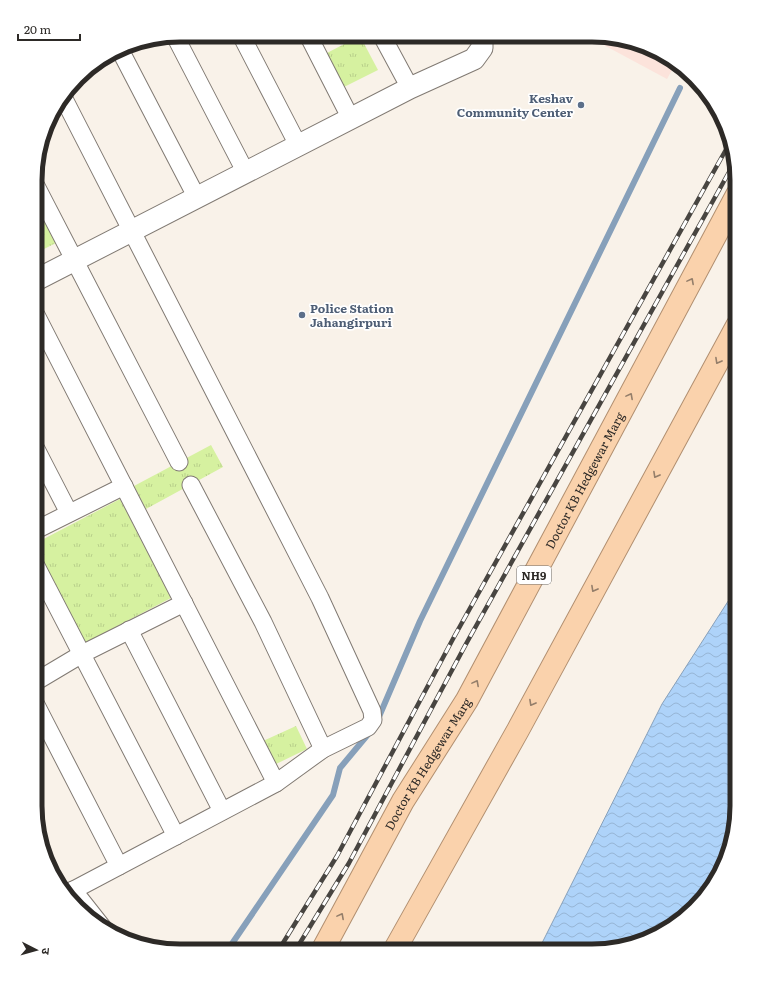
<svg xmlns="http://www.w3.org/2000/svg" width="772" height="986" font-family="Literata,'Noto Sans Devanagari',serif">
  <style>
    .medical { fill: #fce3db }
    .park { fill: url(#park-tufts) }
    .water { fill: url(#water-waves); stroke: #87a0ba }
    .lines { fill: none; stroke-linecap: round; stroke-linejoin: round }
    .stream { stroke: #87a0ba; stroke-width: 6 }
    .minor-casing { stroke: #817a73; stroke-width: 19 }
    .tertiary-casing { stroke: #817a73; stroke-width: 23 }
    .trunk-casing { stroke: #b18f70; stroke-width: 24 }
    .minor { stroke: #fff; stroke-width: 17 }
    .tertiary { stroke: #fff; stroke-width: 21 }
    .trunk { stroke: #fad2ac; stroke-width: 22 }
    .rail-casing { stroke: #484541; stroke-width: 4.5 }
    .rail { stroke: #fff; stroke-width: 3; stroke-dasharray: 9; stroke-linecap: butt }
    .oneway { stroke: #947e6a }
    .service-dot { fill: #5c6f8a; stroke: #fff; stroke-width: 1.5 }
    .labels { text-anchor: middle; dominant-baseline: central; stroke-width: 3.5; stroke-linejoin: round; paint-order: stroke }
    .shield { fill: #fff; stroke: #6c6a68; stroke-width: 1 }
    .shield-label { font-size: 11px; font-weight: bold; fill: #2d2a27 }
    .service-label { font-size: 12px; font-weight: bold; fill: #4e5e75; stroke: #fff; text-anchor: end }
    .street-label { font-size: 12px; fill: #2d2a27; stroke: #fff }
    .rim { fill: none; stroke: #2d2a27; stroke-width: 5 }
  </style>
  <defs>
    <pattern id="park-tufts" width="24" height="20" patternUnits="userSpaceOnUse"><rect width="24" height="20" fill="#d6f1a0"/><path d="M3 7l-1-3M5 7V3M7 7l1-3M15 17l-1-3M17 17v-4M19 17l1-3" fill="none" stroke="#b8cf8a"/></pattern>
    <pattern id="water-waves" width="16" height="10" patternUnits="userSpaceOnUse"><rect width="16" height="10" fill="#aed3f9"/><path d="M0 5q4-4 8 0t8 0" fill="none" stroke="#96b5d5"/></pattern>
  </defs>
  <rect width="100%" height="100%" fill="#f9f2e9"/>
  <path class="medical" d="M587 36H612L673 59 676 63 667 79Z"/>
  <g class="park">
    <path d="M360 36 378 70 340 89 323 55Z"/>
    <path d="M39 209 56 243 36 253V210Z"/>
    <path d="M211 445 223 467 146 509 134 486Z"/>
    <path d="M120 499 171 598 85 643 36 548V543Z"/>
    <path d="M296 726 307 749 274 765 263 741Z"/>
  </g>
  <path class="water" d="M737 585V816L718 879 664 932 602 951H538L662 704 734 592Z"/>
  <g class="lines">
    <g class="stream">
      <path d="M378 719 420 621 680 88"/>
      <path d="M227 951 333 795 340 768 370 732"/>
    </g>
    <defs>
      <g id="minor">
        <path d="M241 35 298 145"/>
        <path d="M308 35 351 119"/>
        <path d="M175 36 246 173"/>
        <path d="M382 36 410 88"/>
        <path d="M120 50 197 198"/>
        <path d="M63 97 320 598 372 711 373 720 368 727 323 749 276 783 68 893"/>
        <path d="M36 186 179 462"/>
        <path d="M36 315 276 783"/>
        <path d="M36 449 69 513"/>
        <path d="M191 485 263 622 323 749"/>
        <path d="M36 530 124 486"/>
        <path d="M35 564 176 836"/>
        <path d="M129 630 222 811"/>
        <path d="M35 682 82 654 184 603"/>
        <path d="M35 703 119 866"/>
        <path d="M73 890 103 928"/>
      </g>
      <path id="tertiary" d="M36 280 410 88 474 59 482 48V36"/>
      <g id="trunk">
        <path id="s1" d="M322 951 403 801 467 700 737 195"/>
        <path d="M394 951 518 730 737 326"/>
      </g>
    </defs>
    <use href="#minor" class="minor-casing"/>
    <use href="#tertiary" class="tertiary-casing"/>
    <use href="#trunk" class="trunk-casing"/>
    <use href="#minor" class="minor"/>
    <use href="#tertiary" class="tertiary"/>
    <use href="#trunk" class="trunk"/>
    <defs>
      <g id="rail">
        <path d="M278 951 337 856 454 637 728 146"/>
        <path d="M295 951 349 863 466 644 733 165"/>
      </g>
    </defs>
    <use href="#rail" class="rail-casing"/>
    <use href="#rail" class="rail"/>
  </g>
  <defs><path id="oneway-chevron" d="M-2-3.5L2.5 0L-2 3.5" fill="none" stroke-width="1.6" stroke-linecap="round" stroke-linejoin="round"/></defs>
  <g class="oneway">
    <use href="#oneway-chevron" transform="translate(691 281) rotate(-62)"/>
    <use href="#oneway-chevron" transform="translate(718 361) rotate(119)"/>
    <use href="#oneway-chevron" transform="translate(630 396) rotate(-62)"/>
    <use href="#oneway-chevron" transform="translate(656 475) rotate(119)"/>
    <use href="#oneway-chevron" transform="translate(594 589) rotate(119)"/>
    <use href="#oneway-chevron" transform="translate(476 683) rotate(-62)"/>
    <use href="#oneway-chevron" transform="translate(532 703) rotate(119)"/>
    <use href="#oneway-chevron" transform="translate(341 916) rotate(-62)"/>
  </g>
  <g class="service-dot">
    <circle cx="581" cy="105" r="4"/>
    <circle cx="302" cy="315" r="4"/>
  </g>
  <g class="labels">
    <rect class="shield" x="517" y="566" width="34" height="18" rx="3"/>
    <g class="shield-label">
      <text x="534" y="575">NH9</text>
    </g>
    <g class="service-label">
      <text x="573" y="98">Keshav<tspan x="573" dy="14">Community Center</tspan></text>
      <text x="310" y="308" text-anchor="start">Police Station<tspan x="310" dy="14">Jahangirpuri</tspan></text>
    </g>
    <g class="street-label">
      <text stroke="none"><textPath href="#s1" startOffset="539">Doctor KB Hedgewar Marg</textPath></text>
      <text stroke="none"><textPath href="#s1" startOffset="215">Doctor KB Hedgewar Marg</textPath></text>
    </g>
  </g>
  <path d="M0 0H772V986H0ZM180 42H592A138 138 0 0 1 730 180V806A138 138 0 0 1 592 944H180A138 138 0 0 1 42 806V180A138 138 0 0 1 180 42Z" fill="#fff" fill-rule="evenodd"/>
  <path class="rim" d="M180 42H592A138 138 0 0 1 730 180V806A138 138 0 0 1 592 944H180A138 138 0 0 1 42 806V180A138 138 0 0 1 180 42Z"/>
  <g transform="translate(36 950) rotate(96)" stroke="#ffffff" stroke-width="3" paint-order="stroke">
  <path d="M0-3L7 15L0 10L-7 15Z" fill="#2d2a27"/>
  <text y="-6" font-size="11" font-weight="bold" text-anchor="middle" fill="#2d2a27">उ</text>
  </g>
  <path d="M18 34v6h62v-6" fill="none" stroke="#2d2a27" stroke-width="2"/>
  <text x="24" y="34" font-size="12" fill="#2d2a27" stroke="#ffffff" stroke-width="3" paint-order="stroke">20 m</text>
</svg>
